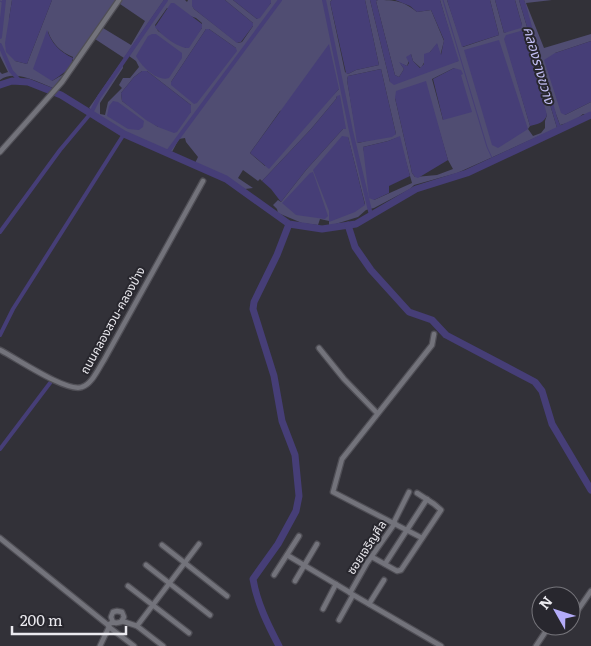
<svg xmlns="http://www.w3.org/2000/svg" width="591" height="646" font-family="Literata,'Noto Sans Thai',serif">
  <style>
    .green { fill: #504d72; fill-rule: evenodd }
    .water { fill: #463e77 }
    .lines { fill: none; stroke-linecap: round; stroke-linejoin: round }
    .stream { stroke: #463e77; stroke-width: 1 }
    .canal { stroke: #463e77; stroke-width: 4 }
    .river { stroke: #463e77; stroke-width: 7 }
    .street-casing { stroke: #504f56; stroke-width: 7 }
    .street { stroke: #73737b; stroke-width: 4.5 }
    .labels { text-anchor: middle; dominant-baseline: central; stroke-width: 4; stroke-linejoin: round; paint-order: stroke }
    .street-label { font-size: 12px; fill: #ebeaef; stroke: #28272e }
    .water-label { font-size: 14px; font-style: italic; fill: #c1bdf2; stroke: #28272e }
  </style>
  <rect width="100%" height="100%" fill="#323138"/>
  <g class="green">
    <path d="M0 0H12L9 19 15 61 27 64 52 0H116L73 61V57C61 52 52 44 48 31L52 81 64 74 53 88C38 82 14 69 0 80V72L2 74 8 72 0 56Z"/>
    <path d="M122 0H164L124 58 95 39 103 28 131 45 145 21 120 4Z"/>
    <path d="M167 0H185L187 2 188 0H192V5L194 9 238 43 242 42 253 26V23L225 0H233L257 19 271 3V0H332L330 2 345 72 348 74 356 70 379 65 365 0H370L390 82 458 61 440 0H447L463 47 499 35 490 0H495L504 33 522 25 515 0H519L557 128 457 173 414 185 410 189 374 208 366 210 358 217 329 226V221L320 219 318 225 302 223 278 213 277 209 273 205 278 200 281 202 306 170 343 129 337 96 336 99 311 129 262 181 260 179 258 181 243 170 238 178 253 188 245 189 232 181 195 163 198 157 186 142 185 138 179 139 172 152C143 142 112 128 89 108L122 61 123 68 100 103V114L105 115 108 102 122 88 119 85 123 78H130L139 67 136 61 129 56ZM167 8 196 18 202 23V28L186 48 158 31 155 25ZM206 29H209L236 48 171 82ZM505 39 547 115 545 121V128L541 133 533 136 528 129 530 126ZM454 68 461 75 443 120 432 79ZM381 69 396 134 358 143 347 80 348 76ZM142 71H147L191 105V112L158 127 122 101 121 93 134 77ZM339 89 265 166 250 153 280 111ZM395 98 437 123 448 160 453 169 437 175 415 177 412 173ZM348 137 365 204 330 221 329 211ZM399 137 412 183 374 200 363 147 388 141Z"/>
    <path d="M378 0C395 0 403 1 417 12L431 10 444 41 440 56 437 44 430 52 421 68 413 61 411 54 407 66 400 63 404 69 399 77 395 75 376 1Z"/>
    <path d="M524 0H552L526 3 544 48 591 34V41L555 53 565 115 591 102V114H583L574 121 560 125 552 103Z"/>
  </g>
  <g class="water">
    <path d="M12 0H52L27 64 15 61 6 52 5 43Z"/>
    <path d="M192 0H225L253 23V26L241 42 237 43 194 9 192 6Z"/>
    <path d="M233 0H271V3L260 18 257 19Z"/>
    <path d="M332 0H365L379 65 356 70 348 74 346 73 330 2Z"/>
    <path d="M370 0H378L376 1 395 75 399 77 404 69 399 62 407 66 409 63 406 57 411 54 413 61 420 68 424 64V54L430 52 437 43 441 55 444 40 431 10 417 12 410 6 395 0H440L459 61 394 85 390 82Z"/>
    <path d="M447 0H490L499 35 462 47Z"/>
    <path d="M495 0H515L522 25 521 28 504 33Z"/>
    <path d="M519 0H524L526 5 557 117 560 125 563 126 555 130 557 128Z"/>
    <path d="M171 3H174L202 24V28L189 48C179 49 161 35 155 27Z"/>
    <path d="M206 29H209L236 48 237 51 197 103 194 104 171 85V82Z"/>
    <path d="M47 30C52 44 60 52 73 58 71 69 61 75 52 81L33 69Z"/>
    <path d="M524 30 547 115C544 123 538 124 530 126L504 39 506 35Z"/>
    <path d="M152 34H156L182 53V58L169 78C157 82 141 66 136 56L148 36Z"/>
    <path d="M499 40 528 129 498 148 492 145 464 50Z"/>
    <path d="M591 41V102L565 115 561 113 544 60 555 53Z"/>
    <path d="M329 44 339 89 269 169 250 153Z"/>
    <path d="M454 68 461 70 463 74 461 75 472 112 443 120 433 79Z"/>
    <path d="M381 69 396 134 392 137 357 143 347 80 348 76Z"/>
    <path d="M142 71H147L191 105V112L177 132 174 133 158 127 146 120 122 101 121 93 134 77Z"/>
    <path d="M426 81 448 160 418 178 415 177 412 173 395 98 396 91Z"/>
    <path d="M340 95 346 129H343L306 170 281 202 271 189 262 181 311 129 336 99 337 96Z"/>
    <path d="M113 101 118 102 144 121 143 127 139 130 128 129 107 116 109 106Z"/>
    <path d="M342 136 348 137 349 140 365 205 355 212 329 222V211L313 170Z"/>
    <path d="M400 136 410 176 389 186V193L374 200 369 198 363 147 388 141Z"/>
    <path d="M313 172 328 216 325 219 296 215 282 203 310 173Z"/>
  </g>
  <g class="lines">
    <g class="stream">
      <path d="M443 0 487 147 493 160"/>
      <path d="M0 1 4 3"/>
    </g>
    <g class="canal">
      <path d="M324 0 351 131 371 215"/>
      <path d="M0 37 4 0"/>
      <path d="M0 45 11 71 20 81"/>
      <path d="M167 153 280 0"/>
      <path d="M0 232 60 150 91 113 99 97 166 0"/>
      <path d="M0 335 13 309 124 134"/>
      <path d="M0 449 50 383"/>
    </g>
    <g class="river">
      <path d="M0 85 12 81 28 82 61 95 124 134 226 179 289 224 322 229 356 224 416 189 467 173 591 115"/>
      <path d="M348 225 355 247 371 270 409 312 432 320 446 335 535 382 542 391 552 424 591 490"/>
      <path d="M279 646C268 625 257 603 253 579L278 544 296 511 299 496 295 455 282 421 274 376 253 309 254 302 277 255 289 224"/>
    </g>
    <defs>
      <g id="street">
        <path d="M0 152 62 82 119 0"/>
        <path d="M319 348 344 379 377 413"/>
        <path d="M0 350C16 358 67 393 82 387 92 384 98 369 104 360L203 181"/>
        <path d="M394 522 409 492"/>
        <path d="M395 523 367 563 350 593 441 646"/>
        <path d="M0 538 108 625 109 627 100 646"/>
        <path d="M422 538 333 492 342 459 432 345 434 334"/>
        <path d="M162 545 227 596"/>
        <path d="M287 555 349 592"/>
        <path d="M372 557 397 571 401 570 441 510 434 504 417 493"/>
        <path d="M385 564 427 499"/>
        <path d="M146 565 210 615"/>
        <path d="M274 575 299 536"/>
        <path d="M295 581 317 544"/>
        <path d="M128 586 189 633"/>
        <path d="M369 604 384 580"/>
        <path d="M323 609 336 584"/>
        <path d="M339 620 353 595"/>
        <path d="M571 620 591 591"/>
        <path d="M122 621 137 626 163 646"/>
        <path d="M108 625 113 622 116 623 121 622 124 617 122 612 117 611 113 612 111 617 113 622"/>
        <path d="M137 626 199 544"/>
        <path d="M109 627 134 646"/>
        <path d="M536 646 546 631H559L565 626"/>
      </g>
    </defs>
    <use href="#street" class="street-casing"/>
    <use href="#street" class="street"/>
  </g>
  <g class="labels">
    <g class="street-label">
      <text transform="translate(112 320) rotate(-61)">ถนนคลองสวน-คลองป่าง</text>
      <text transform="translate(366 547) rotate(-57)">ซอยเจริญศีล</text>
    </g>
    <g class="water-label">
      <text transform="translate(540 65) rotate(74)">คลองรางขวาง</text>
    </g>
  </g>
  <g transform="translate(556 611) rotate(309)"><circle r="24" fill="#28272e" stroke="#76757b"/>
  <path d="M0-4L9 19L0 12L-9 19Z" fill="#b4acf9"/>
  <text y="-8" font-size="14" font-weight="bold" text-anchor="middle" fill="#ebeaef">N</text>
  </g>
  <path d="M12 626v8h114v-8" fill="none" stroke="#ebeaef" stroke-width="2.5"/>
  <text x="20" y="626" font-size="15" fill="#ebeaef" stroke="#28272e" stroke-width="4" paint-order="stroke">200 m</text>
</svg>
